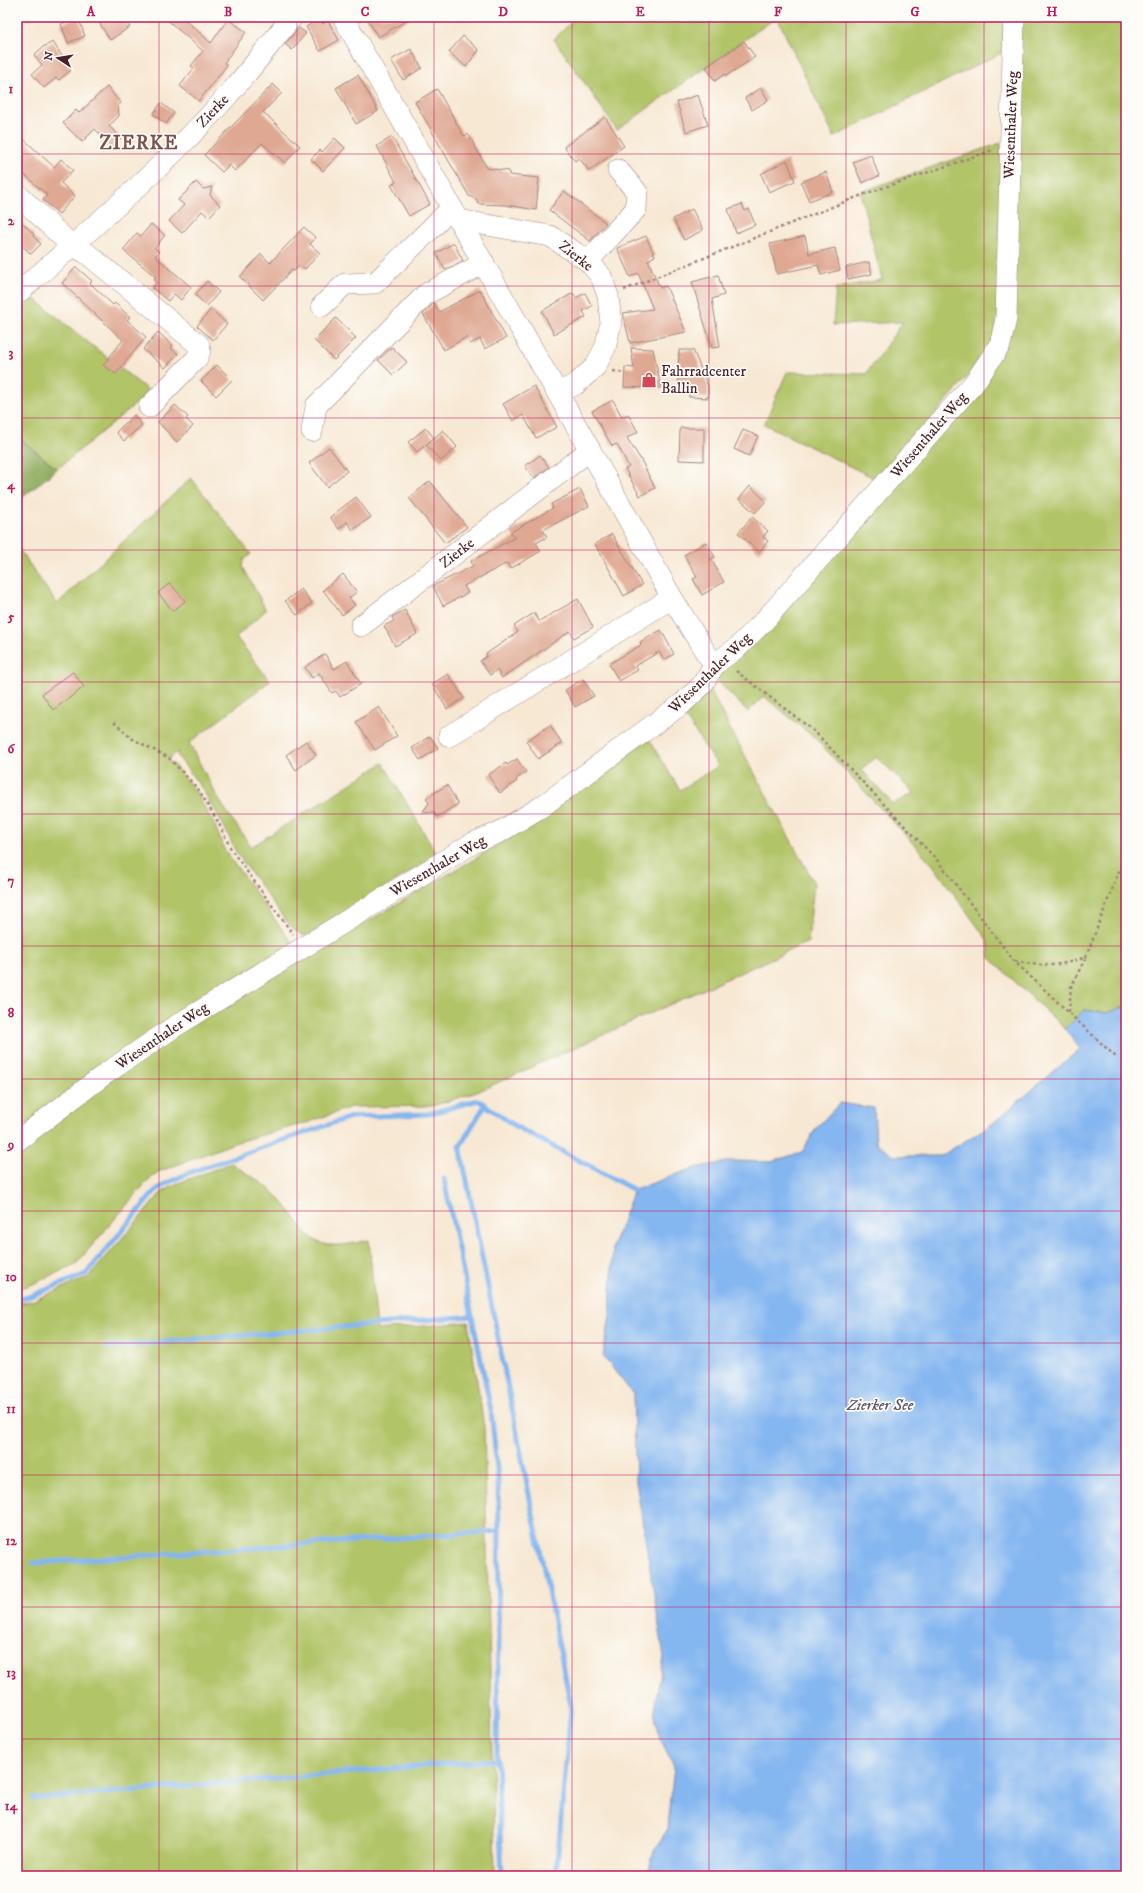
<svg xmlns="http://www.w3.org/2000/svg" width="1143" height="1893" font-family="'IM FELL DW Pica',serif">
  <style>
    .green { fill: #b1c467; stroke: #7e7249; fill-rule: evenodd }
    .forest { fill: #8caa5c; stroke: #6b6444 }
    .water { fill: #84b6f0; stroke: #676a8e }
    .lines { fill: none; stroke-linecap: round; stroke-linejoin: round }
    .stream { stroke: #84b6f0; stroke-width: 5 }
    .building { fill: #dfa893 }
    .minor-casing { stroke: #a0847f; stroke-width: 22 }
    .path { stroke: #a0847f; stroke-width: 2.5; stroke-dasharray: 3 3; stroke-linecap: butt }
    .minor { stroke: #fff; stroke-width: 21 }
    .grid { fill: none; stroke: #c2185b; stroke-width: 1; stroke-opacity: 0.55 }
    .labels { text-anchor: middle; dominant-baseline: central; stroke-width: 3.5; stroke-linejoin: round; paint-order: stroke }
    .street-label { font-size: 15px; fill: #4a1f2b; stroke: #fdfcf7 }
    .poi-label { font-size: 15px; fill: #4a1f2b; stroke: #fdfcf7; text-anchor: start }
    .water-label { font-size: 16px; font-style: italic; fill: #5e5470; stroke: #fdfcf7 }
    .district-label { font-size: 19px; font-weight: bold; letter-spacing: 1px; fill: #7e4f4f; stroke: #fdfcf7 }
    .neatline { fill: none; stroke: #c2185b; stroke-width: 1.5 }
    .grid-label { font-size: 13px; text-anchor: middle; font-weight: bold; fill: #c2185b }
  </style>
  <rect width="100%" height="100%" fill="#fdfcf7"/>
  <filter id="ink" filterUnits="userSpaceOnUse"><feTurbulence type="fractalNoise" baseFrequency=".025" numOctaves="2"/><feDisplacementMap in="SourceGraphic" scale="8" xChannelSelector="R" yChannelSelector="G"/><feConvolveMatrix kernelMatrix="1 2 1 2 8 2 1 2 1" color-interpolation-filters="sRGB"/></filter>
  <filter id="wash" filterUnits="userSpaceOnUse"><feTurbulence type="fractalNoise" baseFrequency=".012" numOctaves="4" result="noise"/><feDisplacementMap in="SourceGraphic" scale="16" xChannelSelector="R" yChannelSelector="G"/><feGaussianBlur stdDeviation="0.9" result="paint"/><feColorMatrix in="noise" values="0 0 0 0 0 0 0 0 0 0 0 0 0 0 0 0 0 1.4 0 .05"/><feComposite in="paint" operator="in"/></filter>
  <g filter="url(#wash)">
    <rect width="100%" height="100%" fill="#f7e8d3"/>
    <g class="green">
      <path d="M577 17H777L617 130 554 39Z"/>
      <path d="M777 17H1004L1003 52 834 137Z"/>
      <path d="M1020 17H1126V1006L1107 1013 1084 1010 1065 1029 990 958 988 941 933 865 817 740 764 696 748 712 715 678 1003 353ZM877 757 914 793 893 804 861 769Z"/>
      <path d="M1001 143 998 306 995 335 968 376 878 480 764 424 787 372 866 374 903 322 833 325 836 288 882 280 860 192Z"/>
      <path d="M32 297 150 392 57 469 17 436V312Z"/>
      <path d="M191 478 251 554 244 560 243 567 266 610 236 637 270 681 189 743 219 800 251 847 383 763 437 855 307 936 302 935 294 929 285 920 236 852 223 824 201 787 177 755 178 751 167 760 173 764 196 792 215 826 224 849 291 942 298 948 23 1127 17 1119V546L57 604Z"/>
      <path d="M710 691 814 883 808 942 477 1092 432 1106 351 1107 309 1122 237 1142 158 1172 144 1185 76 1264 28 1286 17 1288V1153L111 1079 169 1038 522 831 649 739 680 790 718 766 684 715Z"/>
      <path d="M231 1163C245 1173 267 1184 278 1197 313 1237 308 1255 369 1240L377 1330 468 1322 484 1427 495 1876H17V1304L32 1301 89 1277 161 1193 176 1184Z"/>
    </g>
    <path class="forest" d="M17 436 57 469 17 502Z"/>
    <path class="water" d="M1126 1006V1876H647L655 1848 668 1829 674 1766 658 1734 654 1709 664 1657 636 1481 633 1394 603 1356 610 1316 613 1246 634 1190 694 1168 732 1161 771 1162 802 1152 817 1127 840 1103 874 1108 876 1143 894 1156H941L992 1124 1080 1049 1065 1029 1084 1010 1107 1013Z"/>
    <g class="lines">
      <g class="stream">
        <path d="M485 1105 460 1146 571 1706 556 1876"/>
        <path d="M444 1179 472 1316"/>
        <path d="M17 1300 28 1297 86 1274 155 1191 167 1183 191 1172 351 1117 428 1114 478 1100 515 1126 634 1190"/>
        <path d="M106 1347 472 1316 491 1410 498 1477 499 1531"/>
        <path d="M33 1563 499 1531 497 1760"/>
        <path d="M33 1799 497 1760 502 1876"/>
      </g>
    </g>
    <g id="blocks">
      <g class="building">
        <path d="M78 17 85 36 68 43 61 24Z"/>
        <path d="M112 17H124L130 27 110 40 100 24Z"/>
        <path d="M164 17H182L211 43 228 19 246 32 224 63 227 65 199 101 180 86 194 68 191 66 203 51Z"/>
        <path d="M366 17H413L378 37Z"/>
        <path d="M320 18 323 24 328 21 339 40 320 51 306 27Z"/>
        <path d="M299 28 306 33 292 50 285 44Z"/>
        <path d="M463 36 479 50 466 67 449 52Z"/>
        <path d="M744 41 755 57 726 76 725 74 715 81 706 67Z"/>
        <path d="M53 42 71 70 59 80 56 78 44 88 32 74 42 65 34 55 43 47Z"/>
        <path d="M411 49 422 68 403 80 391 60Z"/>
        <path d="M358 75 378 111 356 124 336 88Z"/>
        <path d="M273 84 282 93 263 112 300 146 285 163 262 143 235 171 229 165 222 172 204 155Z"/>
        <path d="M107 87 121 103 118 105 119 116 109 126 121 138 112 147 95 129 82 142 63 123 76 110 79 113Z"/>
        <path d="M761 88 768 100 752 110 745 98Z"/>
        <path d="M437 89 464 136 468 134 487 168 509 171V175L539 178 536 210 506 205 479 204 476 199 469 196 415 102Z"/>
        <path d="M698 95 708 125 686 132 677 102Z"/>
        <path d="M161 103 174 113 166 124 153 114Z"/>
        <path d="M605 117 624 146 589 171 579 158 575 161 564 147Z"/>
        <path d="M17 133 54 167 61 159 73 170 61 183 75 196 59 214 43 200 47 195 17 168Z"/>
        <path d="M392 137 430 204 409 216 391 185 396 182 377 146Z"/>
        <path d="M335 138 345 148 323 171 311 159 320 150 322 152Z"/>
        <path d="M871 155 879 176 862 183 853 162Z"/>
        <path d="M787 160 795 181 769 192 761 174Z"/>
        <path d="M826 172 833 192 809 201 801 182Z"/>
        <path d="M196 182 203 189 212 187 210 195 220 205 209 217 202 211 182 233 169 221 184 205 178 200Z"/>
        <path d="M564 191 606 223 590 241 549 210Z"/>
        <path d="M742 204 745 211 749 209 755 225 736 233 728 209Z"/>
        <path d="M692 209 703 230 684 240 673 219Z"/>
        <path d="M17 218 34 234 33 236 41 244 31 254 17 241Z"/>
        <path d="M151 224 165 235 155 248 159 252 155 256 191 287 181 300 174 294 168 301 152 288 157 282 154 279 156 277 123 250 137 233 141 236Z"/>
        <path d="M304 227 316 238 310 244 320 253 305 269 300 265 294 271 292 270 263 300 240 277 261 254 270 263Z"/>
        <path d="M646 236 655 256 648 260 660 288 666 286 686 332 630 343 623 313 653 309 638 273 630 277 617 248Z"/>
        <path d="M805 236 809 254 835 248 840 270 821 275 818 265 777 274 770 244Z"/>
        <path d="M454 243 463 261 445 270 436 253Z"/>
        <path d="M869 262 872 274 848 279 846 267Z"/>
        <path d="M76 267 92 281 90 283 113 305 115 303 130 317 127 320 146 337 116 374 103 365 123 340 62 283Z"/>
        <path d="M718 275 724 295 712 299 720 347 712 348 692 282Z"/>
        <path d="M207 281 219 292 207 306 195 295Z"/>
        <path d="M480 290 506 338 485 349 480 339 470 344 467 337 444 350 423 314 434 303 439 312Z"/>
        <path d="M573 293 576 298 585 293 592 306 583 311 586 317 554 334 542 311Z"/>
        <path d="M211 309 227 324 213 340 197 326Z"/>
        <path d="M336 318 356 338 334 360 314 340Z"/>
        <path d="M158 332 173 346 171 348 178 354 165 368 143 349Z"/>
        <path d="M392 347 407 362 393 375 378 360Z"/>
        <path d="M631 348 653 349 661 388 624 387 625 367 634 368Z"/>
        <path d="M679 350H693L708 386V398L689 397V389H678Z"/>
        <path d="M217 365 232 380 216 396 201 381Z"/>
        <path d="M534 386 557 427 536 438 523 415 513 421 503 404Z"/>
        <path d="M613 400 622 417 628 414 638 432 627 438 641 460 655 488 640 496 625 469 629 467 617 444 612 446 592 411Z"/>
        <path d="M175 405 188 417 186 419 193 426 177 442 158 422Z"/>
        <path d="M134 415 142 425 124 441 116 432Z"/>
        <path d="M426 428 434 438 417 452 408 442Z"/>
        <path d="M680 428H704V461L679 460Z"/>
        <path d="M443 430 457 447 441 461 426 445Z"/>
        <path d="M743 430 758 436 749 456 734 449Z"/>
        <path d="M329 447 347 471 327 487 309 463Z"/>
        <path d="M540 455 549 467 534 478 525 466Z"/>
        <path d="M430 481 467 527 445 543 409 498Z"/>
        <path d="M750 486 766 501 755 513 739 499Z"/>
        <path d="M580 489 589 506 543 530 547 537 536 543 541 551 510 569 507 563 464 586 468 593 443 606 433 586 473 566 471 561 514 538 511 532 553 508 551 504Z"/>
        <path d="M356 497 371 517 353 530 347 522 339 529 330 517Z"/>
        <path d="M752 517 768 531 763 537 768 541 759 552 738 533Z"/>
        <path d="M612 534 642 585 624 596 595 544Z"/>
        <path d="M706 542 715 557 711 559 724 582 702 595 693 579 697 577 684 555Z"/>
        <path d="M343 574 357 592 349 598 355 605 342 615 323 590Z"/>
        <path d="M170 583 185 601 173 611 158 593Z"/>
        <path d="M301 589 312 603 297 615 285 601Z"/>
        <path d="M578 599 593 627 574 638 570 631 502 678 497 670 490 675 480 661 487 656 486 654 518 632 514 626 534 613 539 621Z"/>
        <path d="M405 610 417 634 395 646 384 626 394 621 392 617Z"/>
        <path d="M661 630 674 654 664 660 659 652 635 666 638 670 619 681 609 664 641 645 640 642Z"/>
        <path d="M325 654 334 669 347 661 361 684 340 697 336 691 332 693 319 673 312 678 305 667Z"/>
        <path d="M73 672 84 687 53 710 42 694Z"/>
        <path d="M448 674 464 698 447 709 432 684Z"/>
        <path d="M583 679 594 696 575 707 565 690Z"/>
        <path d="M379 707 397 736 375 750 356 722Z"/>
        <path d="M550 725 562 743 538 759 526 741Z"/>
        <path d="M430 736 438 748 420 760 412 748Z"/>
        <path d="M306 741 316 755 296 770 286 755Z"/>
        <path d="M517 759 526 772 516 779 517 781 500 793 488 775 506 763 507 765Z"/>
        <path d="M447 785 458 804 437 817 434 812 422 813 429 803 426 798Z"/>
      </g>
    </g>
  </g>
  <g filter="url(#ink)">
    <use href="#blocks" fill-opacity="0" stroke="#a0847f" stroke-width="1"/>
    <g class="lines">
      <defs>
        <g id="minor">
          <path d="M343 17 590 450 672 598 706 653 715 664"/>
          <path d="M17 194 72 246 19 292"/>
          <path d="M459 220 550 236 588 261 601 276 608 296 611 323 605 348 595 367 586 375 576 384 558 393"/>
          <path d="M588 261 636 209 637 192 618 170"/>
          <path d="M322 306 345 284 375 283 452 208"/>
          <path d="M149 407 197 358 200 351 199 345 85 252 72 246C126 198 181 149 229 94 251 69 271 43 292 17"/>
          <path d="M312 431 316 406 426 294 484 263"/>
          <path d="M361 626 590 450"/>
          <path d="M449 736 672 598"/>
          <path d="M17 1141 105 1074 174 1027 473 843 498 833 541 807 683 703 702 685 715 664 738 647 765 620 975 382 1000 345 1006 319 1014 17"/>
        </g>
      </defs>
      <use href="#minor" class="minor-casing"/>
      <g class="path">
        <path d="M624 290 862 195 993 150"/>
        <path d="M613 371 625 373"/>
        <path d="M736 671 814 731 938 861 1014 961 1117 1058"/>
        <path d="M114 722 131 738 169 758 198 789 218 822 232 851 293 934"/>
        <path d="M1015 961C1045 967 1057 967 1086 957L1126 853"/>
        <path d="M1069 1012 1071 987 1086 957"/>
      </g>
      <use href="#minor" class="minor"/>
    </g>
  </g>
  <path class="grid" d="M159 17V1876M297 17V1876M434 17V1876M572 17V1876M709 17V1876M846 17V1876M984 17V1876M17 154H1126M17 286H1126M17 418H1126M17 550H1126M17 682H1126M17 814H1126M17 946H1126M17 1079H1126M17 1211H1126M17 1343H1126M17 1475H1126M17 1607H1126M17 1739H1126"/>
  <defs>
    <symbol id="shop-bare" viewBox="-9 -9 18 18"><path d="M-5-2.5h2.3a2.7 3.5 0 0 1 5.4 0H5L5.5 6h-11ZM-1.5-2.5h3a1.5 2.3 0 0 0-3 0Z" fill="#d1495b" stroke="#fdfcf7" stroke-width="2.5" paint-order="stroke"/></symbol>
  </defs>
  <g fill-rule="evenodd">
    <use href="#shop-bare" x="638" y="369" width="22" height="22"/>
  </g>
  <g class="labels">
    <g class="street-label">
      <text transform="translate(213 111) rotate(-47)">Zierke</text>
      <text transform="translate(1011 125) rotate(-88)">Wiesenthaler Weg</text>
      <text transform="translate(576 256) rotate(38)">Zierke</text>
      <text transform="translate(929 435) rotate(-49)">Wiesenthaler Weg</text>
      <text transform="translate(457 553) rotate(-38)">Zierke</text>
      <text transform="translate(710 673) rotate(-44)">Wiesenthaler Weg</text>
      <text transform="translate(438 866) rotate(-30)">Wiesenthaler Weg</text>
      <text transform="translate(162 1036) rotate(-34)">Wiesenthaler Weg</text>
    </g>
    <g class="poi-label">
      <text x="661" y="371">Fahrradcenter<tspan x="661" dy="17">Ballin</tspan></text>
    </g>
    <g class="water-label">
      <text x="880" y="1405">Zierker See</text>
    </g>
    <g class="district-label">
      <text x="139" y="143">ZIERKE</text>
    </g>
  </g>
  <rect width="1143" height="1893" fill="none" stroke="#fdfcf7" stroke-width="44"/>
  <g transform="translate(58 58) rotate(282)" stroke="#fdfcf7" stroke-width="3" paint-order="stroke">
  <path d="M0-3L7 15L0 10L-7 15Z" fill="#4a1f2b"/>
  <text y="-6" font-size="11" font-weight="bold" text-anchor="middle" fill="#4a1f2b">N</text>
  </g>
  <rect x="22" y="22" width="1099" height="1849" class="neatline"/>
  <g class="grid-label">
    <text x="91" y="16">A</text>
    <text x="228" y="16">B</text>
    <text x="365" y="16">C</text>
    <text x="503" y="16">D</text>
    <text x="640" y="16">E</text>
    <text x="778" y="16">F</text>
    <text x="915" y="16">G</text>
    <text x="1052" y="16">H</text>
    <text x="11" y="93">1</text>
    <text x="11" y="225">2</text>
    <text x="11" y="357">3</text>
    <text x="11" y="489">4</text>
    <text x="11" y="621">5</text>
    <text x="11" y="753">6</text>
    <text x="11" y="885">7</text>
    <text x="11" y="1017">8</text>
    <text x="11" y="1149">9</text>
    <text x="11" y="1281">10</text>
    <text x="11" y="1413">11</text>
    <text x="11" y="1545">12</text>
    <text x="11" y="1677">13</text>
    <text x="11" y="1810">14</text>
  </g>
</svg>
